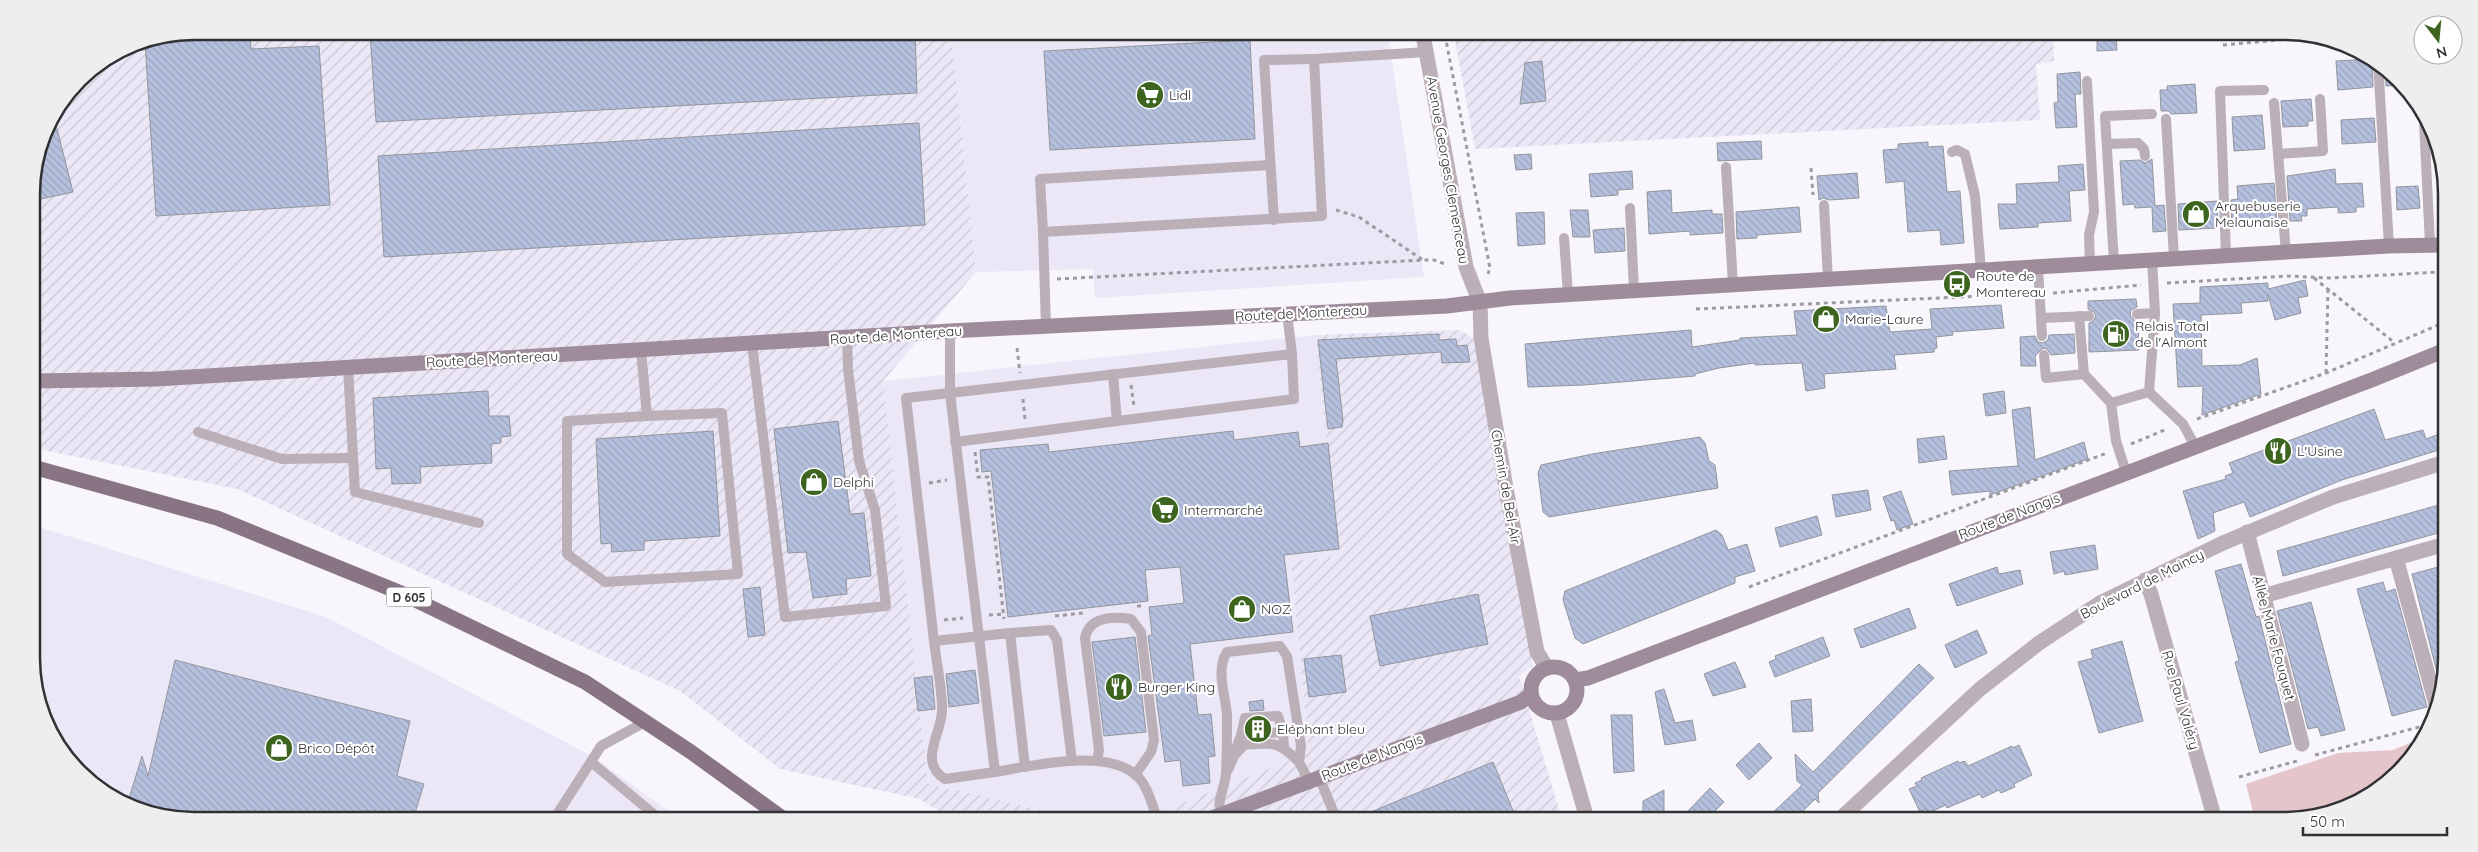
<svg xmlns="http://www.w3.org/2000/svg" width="2478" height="852" font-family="Quicksand,sans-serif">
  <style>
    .built { fill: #ece7f6 }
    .industrial { fill: url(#industrial-furrows) }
    .green { fill: #e4c5ca }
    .building { fill: url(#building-back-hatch); stroke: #93959c }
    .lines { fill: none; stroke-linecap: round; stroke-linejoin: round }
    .path { stroke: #9d9aa0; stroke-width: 3; stroke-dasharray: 4 4; stroke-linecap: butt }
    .service { stroke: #bbafb8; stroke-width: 10 }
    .minor { stroke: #bbafb8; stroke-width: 15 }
    .tertiary { stroke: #bbafb8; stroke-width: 15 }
    .secondary { stroke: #9e8c9a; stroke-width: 15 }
    .primary { stroke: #897484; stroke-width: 15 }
    .labels { text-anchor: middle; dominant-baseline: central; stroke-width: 4.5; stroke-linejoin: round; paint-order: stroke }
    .shield { fill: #fff; stroke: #6f6e70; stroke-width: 1 }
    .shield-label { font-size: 12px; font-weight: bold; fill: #313033 }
    .poi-label { font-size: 14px; fill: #313033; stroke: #fff; text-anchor: start }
    .street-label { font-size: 14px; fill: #313033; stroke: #fff }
    .rim { fill: none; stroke: #313033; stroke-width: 2.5 }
  </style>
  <defs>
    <pattern id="industrial-furrows" width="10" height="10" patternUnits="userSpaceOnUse" patternTransform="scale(1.25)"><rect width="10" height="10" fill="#ece7f6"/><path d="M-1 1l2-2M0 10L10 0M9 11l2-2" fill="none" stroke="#cbc6d3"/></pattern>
    <pattern id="building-back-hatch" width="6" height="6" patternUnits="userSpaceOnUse" patternTransform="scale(1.25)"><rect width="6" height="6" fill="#b4c0dd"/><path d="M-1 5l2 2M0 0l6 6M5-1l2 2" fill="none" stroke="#9ba5be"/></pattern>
  </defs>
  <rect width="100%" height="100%" fill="#f8f5fd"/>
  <g class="built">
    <path d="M951 33 1388 34 1424 277 1095 298 1093 269 976 272Z"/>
    <path d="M1315 335 1340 556 1291 562 1309 753 1144 818 1074 817 928 784 883 381Z"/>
    <path d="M33 525 326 617 594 757 675 816 152 815 113 799 72 765 34 689Z"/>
  </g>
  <g class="industrial">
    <path d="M194 31 951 33 976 272 883 381 928 784 1074 817H947L920 799 780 769 680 691 237 489 33 448 32 184 44 132 79 79 132 44Z"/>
    <path d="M1454 35 2053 36 2054 61 2036 64 2040 120 1475 149Z"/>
    <path d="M1460 330 1473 338 1533 666 1519 676 1562 819 1144 818 1309 753 1291 561 1339 556 1315 335Z"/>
  </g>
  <path class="green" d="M2424 737C2419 750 2410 758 2401 768 2359 813 2315 820 2255 820L2246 784 2338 753 2393 750Z"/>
  <g class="building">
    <path d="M194 31H250L251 49 319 46 330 205 156 216 145 41Z"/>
    <path d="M370 32 915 33 917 93 376 122Z"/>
    <path d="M2097 36H2116L2117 50 2097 51Z"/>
    <path d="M1250 40 1255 139 1050 150 1044 51Z"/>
    <path d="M2372 59 2373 87 2338 90 2336 61Z"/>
    <path d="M1542 61 1546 101 1520 104 1525 63Z"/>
    <path d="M2385 68 2404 85 2386 86Z"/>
    <path d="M2080 72 2081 94H2075L2077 127 2056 128 2054 103 2058 102 2057 74Z"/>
    <path d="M2195 84 2197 113 2171 114 2169 111H2161L2160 90H2167V86Z"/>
    <path d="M2311 99 2313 121H2308V126L2283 127 2281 101Z"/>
    <path d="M2262 115 2265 149 2234 151 2232 117Z"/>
    <path d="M54 117 73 192 32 201V184L44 132Z"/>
    <path d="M2374 118 2376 142 2342 144 2341 120Z"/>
    <path d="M919 123 925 225 384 257 378 156Z"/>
    <path d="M1761 141 1762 159 1718 161 1717 143Z"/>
    <path d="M1928 142V147L1943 146 1947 192 1960 191 1964 243 1941 245 1940 230 1908 232 1904 181 1886 183 1883 150 1898 149V144Z"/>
    <path d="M1531 154 1532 169 1516 170 1514 155Z"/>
    <path d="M2152 159 2155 206 2164 205 2166 231 2153 232 2152 207 2135 208 2134 204 2123 205 2120 161 2140 160 2145 163Z"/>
    <path d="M2083 164 2085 190 2069 191 2071 221 2038 223V227L2000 229 1998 204H2017L2016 184 2059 182 2058 166Z"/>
    <path d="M2335 169 2336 184 2362 183 2364 207H2356V212L2338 213V207L2307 209V216H2301L2302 221H2290L2287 176Z"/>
    <path d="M1632 171 1633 189 1618 190V195L1591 197 1589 174Z"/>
    <path d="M1857 173 1859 198 1829 200 1823 198 1819 200 1817 176Z"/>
    <path d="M2274 183 2277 225 2232 227 2231 200 2238 199 2237 186Z"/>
    <path d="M2418 186 2420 208 2397 210 2396 187Z"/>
    <path d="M1671 190 1672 213 1712 210V214H1722L1723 233 1690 235V231L1649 234 1647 192Z"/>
    <path d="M2217 201 2218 228 2179 230 2178 204Z"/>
    <path d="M1799 207 1801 232 1757 235V238L1737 239 1736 212Z"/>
    <path d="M1570 210H1588L1590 237H1573Z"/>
    <path d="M1544 212 1545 244 1518 246 1516 213Z"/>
    <path d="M1624 228 1625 251 1595 253 1593 230Z"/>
    <path d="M2305 280 2308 296 2298 298 2301 313 2275 320 2268 294V301L2241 303 2242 313 2201 315 2202 366 2240 365 2257 358 2261 394 2202 415 2203 386 2178 387 2173 304 2200 303V287L2268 283V289Z"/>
    <path d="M2136 299 2137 307 2131 310 2130 315 2134 320 2138 321 2139 350 2089 352V323L2093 321 2096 316 2094 312 2088 309V301Z"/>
    <path d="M2001 305 2004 328 1952 332 1953 335 1936 337 1937 348 1934 349V352L1894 355 1896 369 1824 374 1825 388 1806 391 1802 363 1755 365V363L1719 368 1695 374V376L1584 385 1528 387 1525 344 1691 330 1692 347 1740 340V338L1797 335 1794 311 1886 306 1890 332 1932 329 1930 309Z"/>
    <path d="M1439 334V340L1456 339 1457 346 1467 345 1470 362 1442 363 1441 352 1336 359 1343 421 1342 427 1328 429 1318 340Z"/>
    <path d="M2074 334 2075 353 2051 355 2047 349 2043 348 2035 356 2036 366H2021L2020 337 2035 336 2038 342 2043 343 2048 340 2049 335Z"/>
    <path d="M488 391 489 416H509L511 436 501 437V443L491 444 492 463 420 467 421 483 392 484 391 468 376 469 373 398Z"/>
    <path d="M2004 391 2006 413 1986 416 1983 394Z"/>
    <path d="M2030 407 2035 460 2084 442 2088 459 1990 495V491L1952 495 1949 471 2018 466 2012 410Z"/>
    <path d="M2374 409 2385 440 2423 430 2426 439 2442 433V449L2342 480 2250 517 2244 502 2213 513 2215 531 2198 539 2183 491 2226 479 2225 476 2233 473 2229 463Z"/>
    <path d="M838 421 850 514 864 513 871 576 846 579 847 594 813 598 806 552 788 553 774 429Z"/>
    <path d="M713 431 720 536 644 541V550L612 552 611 543 601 544 596 439Z"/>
    <path d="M1233 431 1234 440 1298 432 1300 447 1328 443 1339 549 1284 555 1293 632 1190 644 1198 715 1211 714 1215 756 1208 757 1210 783 1183 786 1180 760 1165 762 1148 636 1152 635 1149 607 1184 603 1180 567 1145 570 1148 601 1008 617 991 471 982 472 980 450 1048 444 1049 452Z"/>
    <path d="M1944 436 1947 459 1919 463 1917 439Z"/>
    <path d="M1700 437 1705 443 1709 461 1715 465 1718 488 1549 517 1543 512 1538 473 1541 465 1592 454Z"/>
    <path d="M1868 490 1871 510 1836 517 1832 495Z"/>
    <path d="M1901 491 1913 524 1897 530 1894 520 1891 521 1883 497Z"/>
    <path d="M2442 504V532L2283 576 2277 551Z"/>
    <path d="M1817 516 1822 535 1780 547 1775 528Z"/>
    <path d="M1716 530 1722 535 1728 550 1747 544 1755 571 1735 577V583L1583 644 1575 638 1563 600 1565 591Z"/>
    <path d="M2095 545 2098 569 2065 575 2064 571 2054 574 2050 552Z"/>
    <path d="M2241 564 2256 617 2259 616 2291 744 2260 753 2235 662 2239 661 2215 571Z"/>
    <path d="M2442 566 2441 667V688L2412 574Z"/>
    <path d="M1997 567 1999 574 2020 570 2023 584 1957 606 1949 584Z"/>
    <path d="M2383 582 2386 592 2395 589 2427 707 2392 716 2357 589Z"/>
    <path d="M760 587 765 635 748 637 743 589Z"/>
    <path d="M1478 594 1488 644 1380 666 1370 616Z"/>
    <path d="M2311 602 2345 730 2321 736 2318 727 2308 729 2277 611Z"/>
    <path d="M1909 608 1916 628 1861 648 1854 629Z"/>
    <path d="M1977 630 1987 653 1955 668 1945 645Z"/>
    <path d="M1135 637 1146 732 1104 736 1092 642Z"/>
    <path d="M1823 637 1830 656 1775 677 1769 662 1776 659 1775 656Z"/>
    <path d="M2122 641 2143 721 2099 733 2078 662 2093 658 2091 650Z"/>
    <path d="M1341 655 1346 692 1309 697 1304 659Z"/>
    <path d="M175 660 410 721 397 776 424 784 414 816 152 815 127 805 142 756 148 776Z"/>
    <path d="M1735 662 1746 687 1713 696 1704 674Z"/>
    <path d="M1919 664 1934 678 1818 793 1819 803 1815 799 1795 819H1766L1802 785 1797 781 1795 754 1813 772Z"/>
    <path d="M975 670 979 703 949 707 946 674Z"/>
    <path d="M932 676 935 709 918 711 914 678Z"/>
    <path d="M1664 689 1675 723 1692 720 1696 740 1665 745 1655 692Z"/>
    <path d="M1811 699 1813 731 1793 732 1791 701Z"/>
    <path d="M1263 700 1264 710 1250 711 1249 702Z"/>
    <path d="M1611 715H1632L1634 771 1614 773Z"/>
    <path d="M1759 743 1772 758 1749 780 1736 765Z"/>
    <path d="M2019 745 2032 775 2014 784 2015 787 2001 793 1999 790 1982 798 1980 794 1947 808 1946 805 1928 813 1926 809 1920 812 1909 789 1917 786 1915 783 1922 780 1921 778 1958 761 1959 763 1965 761 1968 766 2012 746 2013 748Z"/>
    <path d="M1493 762 1516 818H1357L1390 804Z"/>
    <path d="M1710 788 1724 802 1707 819H1696L1688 811Z"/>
    <path d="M1664 790V819H1643V801Z"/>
  </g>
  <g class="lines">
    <g class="path">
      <path d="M1445 35 1490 268 1488 274"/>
      <path d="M2223 37V45L2312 37"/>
      <path d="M1811 168 1813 195"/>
      <path d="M1336 210 1359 217 1423 260"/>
      <path d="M2314 278 2395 343"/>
      <path d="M1057 279 1424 260H1434L1445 264"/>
      <path d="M2167 283 2288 276 2330 278 2439 272 2443 270"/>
      <path d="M2053 293 2141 285"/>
      <path d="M1696 309 2027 294"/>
      <path d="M1017 348 1020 373"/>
      <path d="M2326 373 2328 289"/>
      <path d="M1131 385 1134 406"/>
      <path d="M1023 399 1025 420"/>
      <path d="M2197 419 2326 373 2443 323"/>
      <path d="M2131 444 2167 429"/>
      <path d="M975 452 978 477H988L1004 619"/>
      <path d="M929 483 947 480"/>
      <path d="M1749 587 2107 453"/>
      <path d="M1137 606H1144"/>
      <path d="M989 615 1003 614"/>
      <path d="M1055 616 1083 613"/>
      <path d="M944 620 963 618"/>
      <path d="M2315 755 2430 724"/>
      <path d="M2239 777 2297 761"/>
    </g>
    <g class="service">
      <path d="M2378 62 2389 246"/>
      <path d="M2087 81 2094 212 2089 235 2090 265"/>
      <path d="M2274 103 2286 253"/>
      <path d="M2166 119 2174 258"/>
      <path d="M2424 122 2430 244"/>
      <path d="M2107 144 2138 143 2144 149 2145 156"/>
      <path d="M1952 152 1957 150 1965 154 1975 196 1981 271"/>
      <path d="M2278 154 2323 151 2320 99"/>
      <path d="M1726 167 1733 285"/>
      <path d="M1824 205 1828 280"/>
      <path d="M1630 208 1634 291"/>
      <path d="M1274 220 1264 60 1314 59"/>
      <path d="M1043 232 1040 179 1270 165"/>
      <path d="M1564 238 1568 295"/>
      <path d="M2226 256 2220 91 2264 90"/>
      <path d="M2114 263 2105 116 2152 114"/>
      <path d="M2038 267 2041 318 2089 316"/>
      <path d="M2137 314 2155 313 2152 260"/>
      <path d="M2079 316 2084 374 2111 403"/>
      <path d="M2041 318 2042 336"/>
      <path d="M1046 326 1043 232 1322 216 1314 59 1427 52"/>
      <path d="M950 331V393L995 772C1032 766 1112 746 1140 779 1149 790 1152 805 1157 818"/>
      <path d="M752 344 785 617 886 606 875 510 859 461 848 369 847 338"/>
      <path d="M641 350 647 416 567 421V554L605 582 738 574 722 413 647 416"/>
      <path d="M2044 355 2046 378 2084 374"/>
      <path d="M348 367 355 492 479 523"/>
      <path d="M1113 374 1117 421 1294 399 1292 354"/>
      <path d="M2149 392 2155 313"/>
      <path d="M198 432 282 459 353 458"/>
      <path d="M955 442 1117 421"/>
      <path d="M2126 472 2116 441 2111 403 2149 392 2183 424 2195 446"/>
      <path d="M1010 633 1051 630 1057 640 1072 761"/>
      <path d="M934 641C936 660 943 694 942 711 941 735 918 762 945 779L995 772"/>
      <path d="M1241 735 1245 718 1278 716 1283 732"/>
      <path d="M1235 752 1241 735 1283 732 1284 747"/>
      <path d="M1097 761 1099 750 1085 638C1089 617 1112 616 1131 619L1141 632 1154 740 1151 752 1135 775"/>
      <path d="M591 762 656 816"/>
      <path d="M1025 767 1010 633 934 641 906 398 1292 354 1287 313"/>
      <path d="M1228 770 1234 756 1244 745C1274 743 1277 740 1299 762"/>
      <path d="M1319 777 1336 818"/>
      <path d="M1221 814C1216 801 1225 788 1226 773 1227 755 1227 735 1227 716 1226 695 1215 671 1227 652L1280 646 1287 656 1301 746 1299 762 1309 781"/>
      <path d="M556 816 601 746 645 722"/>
    </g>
    <g class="minor">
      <path d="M2247 532 2302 744"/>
      <path d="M2396 558 2437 708"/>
      <path d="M2145 580 2151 594 2215 820"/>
      <path d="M2263 596 2442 545"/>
      <path d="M1557 714 1587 819"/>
      <path d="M1840 819 1980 689 2039 643 2100 603 2223 543 2333 497 2442 463"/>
    </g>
    <path class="tertiary" d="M1423 35 1466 267 1480 303 1481 338 1507 494 1537 652 1547 668"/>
    <g class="secondary">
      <path d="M33 381 157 379 950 331 1447 306 1510 298 2389 246 2443 245"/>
      <circle cx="1554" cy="690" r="23"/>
      <path d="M1575 680 1588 678 2374 379 2443 351"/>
      <path d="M1212 818 1521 702 1531 694"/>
    </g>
    <path class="primary" d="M33 467 217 518 401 593 585 682 691 752 781 817"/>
  </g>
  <defs>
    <symbol id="supermarket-disc" viewBox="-11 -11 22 22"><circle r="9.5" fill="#3e6520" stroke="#fff"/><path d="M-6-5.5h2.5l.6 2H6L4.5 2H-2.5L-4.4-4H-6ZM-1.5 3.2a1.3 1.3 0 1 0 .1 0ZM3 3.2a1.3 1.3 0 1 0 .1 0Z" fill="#fff"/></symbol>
    <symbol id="shop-disc" viewBox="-11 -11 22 22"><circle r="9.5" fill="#3e6520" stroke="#fff"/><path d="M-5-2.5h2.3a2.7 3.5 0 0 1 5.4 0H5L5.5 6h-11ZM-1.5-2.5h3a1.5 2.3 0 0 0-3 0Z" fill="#fff"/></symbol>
    <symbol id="bus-disc" viewBox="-11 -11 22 22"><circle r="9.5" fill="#3e6520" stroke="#fff"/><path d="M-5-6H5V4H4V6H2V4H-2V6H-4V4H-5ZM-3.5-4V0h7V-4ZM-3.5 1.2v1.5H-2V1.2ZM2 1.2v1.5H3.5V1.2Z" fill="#fff"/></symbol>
    <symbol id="fuel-disc" viewBox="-11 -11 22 22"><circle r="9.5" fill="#3e6520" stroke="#fff"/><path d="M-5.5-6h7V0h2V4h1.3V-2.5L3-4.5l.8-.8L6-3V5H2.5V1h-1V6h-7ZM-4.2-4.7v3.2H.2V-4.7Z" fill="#fff"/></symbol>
    <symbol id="restaurant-disc" viewBox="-11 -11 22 22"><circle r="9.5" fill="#3e6520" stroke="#fff"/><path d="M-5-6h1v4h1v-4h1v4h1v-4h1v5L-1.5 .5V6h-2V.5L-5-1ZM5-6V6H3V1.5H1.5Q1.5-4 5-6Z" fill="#fff"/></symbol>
    <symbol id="building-disc" viewBox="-11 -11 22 22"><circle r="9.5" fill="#3e6520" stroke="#fff"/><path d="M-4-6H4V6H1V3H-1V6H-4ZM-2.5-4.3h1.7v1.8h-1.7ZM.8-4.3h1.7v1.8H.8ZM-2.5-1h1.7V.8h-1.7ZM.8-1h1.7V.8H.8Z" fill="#fff"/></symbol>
  </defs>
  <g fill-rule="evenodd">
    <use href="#supermarket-disc" x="1134" y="79" width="32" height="32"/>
    <use href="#shop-disc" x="2180" y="198" width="32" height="32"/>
    <use href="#bus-disc" x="1941" y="268" width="32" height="32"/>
    <use href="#shop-disc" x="1810" y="303" width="32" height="32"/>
    <use href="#fuel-disc" x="2100" y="318" width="32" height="32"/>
    <use href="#restaurant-disc" x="2262" y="435" width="32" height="32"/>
    <use href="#shop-disc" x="798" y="466" width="32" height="32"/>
    <use href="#supermarket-disc" x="1149" y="494" width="32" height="32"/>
    <use href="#shop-disc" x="1226" y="593" width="32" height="32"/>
    <use href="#restaurant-disc" x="1103" y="671" width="32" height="32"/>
    <use href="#building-disc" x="1242" y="713" width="32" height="32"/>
    <use href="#shop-disc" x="263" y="732" width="32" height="32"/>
  </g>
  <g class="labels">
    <rect class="shield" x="386.5" y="587.5" width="45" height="19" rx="4"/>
    <g class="shield-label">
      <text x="409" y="597">D 605</text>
    </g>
    <g class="poi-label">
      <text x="1169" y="95">Lidl</text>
      <text x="2215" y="206">Arquebuserie<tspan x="2215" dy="16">Melaunaise</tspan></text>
      <text x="1976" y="276">Route de<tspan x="1976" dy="16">Montereau</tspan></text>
      <text x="1845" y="319">Marie-Laure</text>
      <text x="2135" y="326">Relais Total<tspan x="2135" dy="16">de l'Almont</tspan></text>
      <text x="2297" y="451">L'Usine</text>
      <text x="833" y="482">Delphi</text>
      <text x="1184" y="510">Intermarché</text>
      <text x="1261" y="609">NOZ</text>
      <text x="1138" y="687">Burger King</text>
      <text x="1277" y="729">Eléphant bleu</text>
      <text x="298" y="748">Brico Dépôt</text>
    </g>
    <g class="street-label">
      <text transform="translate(1448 170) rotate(80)">Avenue Georges Clemenceau</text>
      <text transform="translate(1301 313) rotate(-3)">Route de Montereau</text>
      <text transform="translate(896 335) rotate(-4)">Route de Montereau</text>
      <text transform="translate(492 359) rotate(-3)">Route de Montereau</text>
      <text transform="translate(1506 487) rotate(80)">Chemin de Bel-Air</text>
      <text transform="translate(2009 516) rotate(-21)">Route de Nangis</text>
      <text transform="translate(2142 584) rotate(-27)">Boulevard de Maincy</text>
      <text transform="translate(2274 638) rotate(75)">Allée Marie Fouquet</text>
      <text transform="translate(2181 700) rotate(74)">Rue Paul Valéry</text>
      <text transform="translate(1372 757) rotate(-21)">Route de Nangis</text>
    </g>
  </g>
  <path d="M0 0H2478V852H0ZM194 40H2284A154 154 0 0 1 2438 194V658A154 154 0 0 1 2284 812H194A154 154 0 0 1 40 658V194A154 154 0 0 1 194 40Z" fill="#efeeef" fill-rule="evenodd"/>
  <path class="rim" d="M194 40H2284A154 154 0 0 1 2438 194V658A154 154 0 0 1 2284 812H194A154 154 0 0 1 40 658V194A154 154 0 0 1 194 40Z"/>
  <g transform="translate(2438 40) rotate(164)"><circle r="24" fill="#ffffff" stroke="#adacad"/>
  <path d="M0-4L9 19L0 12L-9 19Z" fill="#3e6520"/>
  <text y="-8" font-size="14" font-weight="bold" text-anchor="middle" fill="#313033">N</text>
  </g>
  <path d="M2303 827v8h144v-8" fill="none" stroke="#313033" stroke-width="2.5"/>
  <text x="2310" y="827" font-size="15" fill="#313033" stroke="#ffffff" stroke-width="4" paint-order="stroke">50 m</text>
</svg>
